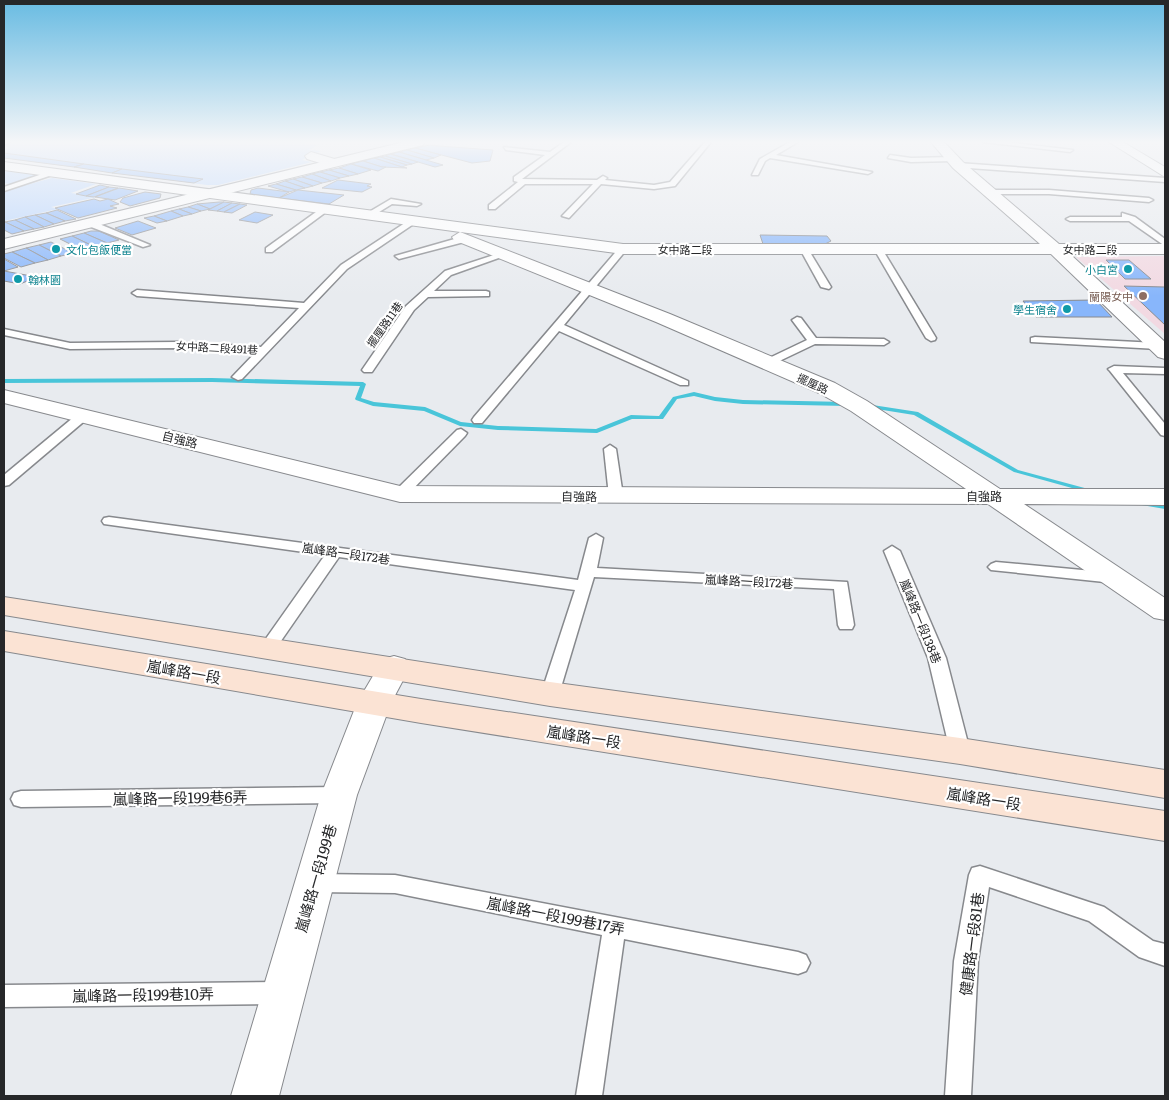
<svg xmlns="http://www.w3.org/2000/svg" width="1169" height="1100" font-family="Literata,'Noto Sans TC',serif">
  <style>
    .education { fill: #f2d9e2 }
    .green { fill: #b6d4ff }
    .lines { fill: none; stroke-linecap: round; stroke-linejoin: round }
    .stream { fill: #49c5d9; fill-rule: evenodd }
    .building { fill: #88b6fb; stroke: #888a8e }
    .service-casing { stroke: #87898d; stroke-width: 3 }
    .minor-casing { stroke: #87898d; stroke-width: 2 }
    .tertiary-casing { stroke: #87898d; stroke-width: 2 }
    .secondary-casing { stroke: #87898d; stroke-width: 2 }
    .service { fill: #fff; fill-rule: evenodd }
    .minor { fill: #fff; fill-rule: evenodd }
    .tertiary { fill: #fff; fill-rule: evenodd }
    .secondary { fill: #fbe3d4; fill-rule: evenodd }
    .culture-dot { fill: #0f9aa8; stroke: #fff; stroke-width: 2 }
    .education-dot { fill: #8d6e63; stroke: #fff; stroke-width: 2 }
    .labels { text-anchor: middle; dominant-baseline: central; stroke-width: 4.5; stroke-linejoin: round; paint-order: stroke }
    .far-culture-label { font-size: 11px; fill: #0d838f; stroke: #fff; text-anchor: start }
    .far-street-label { font-size: 11px; fill: #262729; stroke: #fff }
    .far-education-label { font-size: 11px; fill: #785e54; stroke: #fff; text-anchor: end }
    .street-label { font-size: 12px; fill: #262729; stroke: #fff }
    .near-street-label { font-size: 15px; fill: #262729; stroke: #fff }
  </style>
  <rect width="100%" height="100%" fill="#e8ebef"/>
  <path class="education" d="M1165 256V334L1076 257Z"/>
  <g class="green">
    <path d="M15 142H306L303 144 318 145 309 150 321 151 302 160 312 162 218 185H207L4 158V150L9 148 4 146Z"/>
    <path d="M4 171 35 175 36 178 15 185 4 183Z"/>
    <path d="M52 178 96 184 71 193 97 197 51 207 58 209 4 221V191Z"/>
  </g>
  <g class="lines">
    <g class="stream">
      <path d="M212 378 363 382 366 384 361 398 374 402 425 407 461 422 498 426 596 429 631 415 659 416 673 397 694 392 715 397 743 400 847 402 850 404 847 406 743 404 715 401 694 396 677 399 663 419H632L597 433 498 430 460 426 424 411 373 406 356 400 355 399 360 386 212 382 4 383V379Z"/>
      <path d="M866 404 918 412 1018 470 1092 490 1093 491 1090 493 1014 472 914 415 864 407V405Z"/>
      <path d="M1138 501 1165 505V509L1136 504 1134 503Z"/>
    </g>
  </g>
  <g class="building">
    <path d="M430 145 439 146 493 150 490 161 472 163 415 148Z"/>
    <path d="M415 148 441 155 434 158 407 150Z"/>
    <path d="M407 150 434 158 426 160 399 152Z"/>
    <path d="M399 152 426 160 443 165 435 167 391 154Z"/>
    <path d="M4 153 84 164 74 167 4 158Z"/>
    <path d="M390 154 418 162 412 164 385 156Z"/>
    <path d="M385 156 412 164 407 165 380 157Z"/>
    <path d="M380 157 407 165 402 167 374 158Z"/>
    <path d="M374 158 402 167 407 168 382 167 363 161Z"/>
    <path d="M363 161 382 167H386L378 171 351 164Z"/>
    <path d="M84 164 122 169 112 173 74 167Z"/>
    <path d="M351 164 371 170 358 174 339 168Z"/>
    <path d="M339 168 358 174 349 176 329 170Z"/>
    <path d="M122 169 203 179 194 183 112 173Z"/>
    <path d="M329 170 349 176 340 178 320 172Z"/>
    <path d="M320 172 340 178 331 181 312 174Z"/>
    <path d="M312 174 331 181 322 183 302 177Z"/>
    <path d="M302 177 322 183 313 186 293 179Z"/>
    <path d="M293 179 313 186 305 188 285 181Z"/>
    <path d="M338 180 371 184 367 186 372 187 362 192 322 188Z"/>
    <path d="M285 181 305 188 296 190 276 184Z"/>
    <path d="M276 184 296 190 289 192 268 186Z"/>
    <path d="M100 185 109 187 86 196 76 194Z"/>
    <path d="M109 187 118 188 94 197 86 196Z"/>
    <path d="M119 188 138 191 115 200 95 197Z"/>
    <path d="M258 188 289 192 279 198 250 194 251 190Z"/>
    <path d="M298 190 344 195 329 204 279 198Z"/>
    <path d="M145 192 161 194 160 198 130 206 120 202 123 198Z"/>
    <path d="M94 199 100 201 108 199 119 204 110 206 117 208 78 218 55 208Z"/>
    <path d="M219 202H224L210 209 197 204Z"/>
    <path d="M224 202 232 203 217 211 208 210Z"/>
    <path d="M232 203 240 204 224 212 217 211Z"/>
    <path d="M197 204 210 209 201 211 188 207Z"/>
    <path d="M240 204 247 205 232 213 224 212Z"/>
    <path d="M188 207 201 211 192 214 179 209Z"/>
    <path d="M179 209 192 214 183 216 171 211Z"/>
    <path d="M57 210 76 219 65 221 46 213Z"/>
    <path d="M171 211 183 216 167 221 154 216Z"/>
    <path d="M255 212 273 215 257 223 239 220Z"/>
    <path d="M46 213 65 221 54 224 35 215Z"/>
    <path d="M35 215 54 224 44 227 25 217Z"/>
    <path d="M154 216 167 221 157 223 144 218Z"/>
    <path d="M25 217 44 227 34 229 15 220Z"/>
    <path d="M15 220 34 229 24 231 5 222Z"/>
    <path d="M138 221 156 228 132 235 115 228Z"/>
    <path d="M4 222H5L24 231 12 234 4 230Z"/>
    <path d="M91 231H99L119 240 107 243 84 233Z"/>
    <path d="M84 233 107 243 95 247 72 236Z"/>
    <path d="M760 235 827 236 831 241 825 244H763Z"/>
    <path d="M72 236 95 247 82 250 60 239Z"/>
    <path d="M51 242 73 253 61 256 39 245Z"/>
    <path d="M39 245 61 256 48 260 26 248Z"/>
    <path d="M26 248 48 260 35 263 12 252Z"/>
    <path d="M12 252 35 263 21 267 4 258V254Z"/>
    <path d="M4 259 18 267 4 271Z"/>
    <path d="M1106 260H1129L1151 279H1125Z"/>
    <path d="M4 271 37 277 20 284 4 281Z"/>
    <path d="M1124 286 1165 287V325Z"/>
    <path d="M1096 300 1112 317H1036L1023 301Z"/>
  </g>
  <g class="lines">
    <defs>
      <g id="service">
        <path d="M4 142H10L4 145Z"/>
        <path d="M564 142H571L522 179 597 180 603 176 607 178 605 180 654 185 670 182 705 142H711L675 186 654 189 601 184 569 218 562 216 593 184H525L495 209H489V205L518 182 514 181V177L545 155 506 150 504 147 550 152Z"/>
        <path d="M790 142H798L776 155 872 172 868 174 770 158 765 161 758 175H752L760 159Z"/>
        <path d="M983 142H1006L1073 150 1070 152Z"/>
        <path d="M890 155 911 158 952 157 955 159 952 161 911 162 888 158Z"/>
        <path d="M958 163 1165 178V182L955 167Z"/>
        <path d="M51 171 58 173 4 191V187Z"/>
        <path d="M988 190H1049L1149 198 1153 200 1149 202 1049 194H985V190Z"/>
        <path d="M391 199 421 204 417 206 392 204 371 217 364 215Z"/>
        <path d="M323 207 330 209 272 252H266V248Z"/>
        <path d="M1122 213 1135 217 1165 239V246L1129 221H1070L1066 219 1070 217H1122Z"/>
        <path d="M411 219 418 221 347 269 242 379 238 380 232 377 255 353 177 348 70 349 4 335V329L70 343 177 342 261 347 299 308 137 296 132 293 137 290 304 303 341 265Z"/>
        <path d="M86 221H92L150 245 143 247 86 225Z"/>
        <path d="M465 236 469 239 468 241 399 259 395 256Z"/>
        <path d="M878 246 882 249 936 338 935 340 931 341 926 338 874 249Z"/>
        <path d="M620 247 627 249 564 325 688 381V385H680L559 331 482 423H474L472 420 474 417Z"/>
        <path d="M801 247 808 249 831 287 829 289 821 287 800 249Z"/>
        <path d="M500 253 507 255 451 275 434 291H486L489 292V296L428 297 414 310 372 372H364L362 370 406 306 445 271Z"/>
        <path d="M797 317 801 318 816 338 884 339 889 342 884 345 815 344 771 365H763V361L807 340 792 320Z"/>
        <path d="M1035 337 1158 343 1163 346 1158 349 1031 342V338Z"/>
        <path d="M1114 366 1165 368V374L1123 373 1165 424V436L1161 435 1110 371 1108 369Z"/>
        <path d="M84 411 90 415 88 418 9 485 4 486V475L80 412Z"/>
        <path d="M461 429 467 433 465 436 405 497H395L393 494 395 491 457 430Z"/>
        <path d="M610 445 616 449 623 496 616 500 609 496 604 449Z"/>
        <path d="M109 517 578 580 589 538 596 534 603 538 597 568 847 582 854 625 852 629H840L838 625 834 589 594 577 559 694 556 698 550 700 544 698 541 694 575 590 339 557 274 651H262L260 647 325 555 104 524 102 521 104 518Z"/>
        <path d="M892 546 900 551 946 658 970 751 967 756 960 758 953 756 950 751 928 658 884 551Z"/>
        <path d="M996 562 1114 573 1122 578 1114 583 991 570 988 567 991 564Z"/>
        <path d="M339 787 346 789 349 795 346 801 339 803 21 807 14 805 11 799 14 793 21 791Z"/>
        <path d="M980 866 1104 907 1153 941 1165 944V966L1139 957 1089 921 989 887 978 961 971 1096H945L954 961 969 875 972 868Z"/>
        <path d="M315 874 395 875 798 952 806 955 810 963 806 971 798 974 624 939 602 1096H576L602 935 395 893 315 892 307 890 304 883 307 876Z"/>
        <path d="M281 982 290 985 293 993 290 1001 281 1004 4 1007V985Z"/>
      </g>
      <g id="minor">
        <path d="M931 142H944L963 162 1059 244H1165V254H1070L1165 342V359L1158 357 1051 254H623L4 170V162L623 244H1040L953 168Z"/>
        <path d="M1109 142H1123L1165 167V177Z"/>
        <path d="M311 152 338 160 339 163 333 167 307 159 305 156Z"/>
        <path d="M460 232 670 314 835 383 867 401 1000 489H1165V505L1024 504 1165 598V620L1154 618 988 504 400 502 4 403V390L400 486 966 489 851 411 819 393 656 322 454 240 452 237Z"/>
        <path d="M394 656 405 659 410 667 391 703 357 795 279 1096H231L321 795 357 703 383 659Z"/>
      </g>
      <path id="tertiary" d="M404 142H425L423 145 4 249V239Z"/>
      <g id="secondary">
        <path d="M4 597 550 682 960 738 1165 770V798L960 764 550 706 4 615Z"/>
        <path d="M4 631 421 699 1165 811V841L421 723 4 651Z"/>
      </g>
    </defs>
    <use href="#service" class="service-casing"/>
    <use href="#minor" class="minor-casing"/>
    <use href="#tertiary" class="tertiary-casing"/>
    <use href="#secondary" class="secondary-casing"/>
    <use href="#service" class="service"/>
    <use href="#minor" class="minor"/>
    <use href="#tertiary" class="tertiary"/>
    <use href="#secondary" class="secondary"/>
  </g>
  <linearGradient id="sky" x2="0" y2="1"><stop stop-color="#68bbe2"/><stop offset="0.48" stop-color="#f5f6f8"/><stop offset="1" stop-color="#f5f6f8" stop-opacity="0"/></linearGradient>
  <rect width="1169" height="296" fill="url(#sky)"/>
  <g class="culture-dot">
    <circle cx="56" cy="249" r="5"/>
    <circle cx="1128" cy="269" r="5"/>
    <circle cx="18" cy="279" r="5"/>
    <circle cx="1067" cy="309" r="5"/>
  </g>
  <circle class="education-dot" cx="1143" cy="296" r="5"/>
  <g class="labels">
    <g class="far-culture-label">
      <text x="66" y="249">文化包飯便當</text>
      <text x="1118" y="269" text-anchor="end">小白宮</text>
      <text x="28" y="279">翰林園</text>
      <text x="1057" y="309" text-anchor="end">學生宿舍</text>
    </g>
    <g class="far-street-label">
      <text x="685" y="249">女中路二段</text>
      <text x="1090" y="249">女中路二段</text>
      <text transform="translate(384 324) rotate(-55)">擺厘路11巷</text>
      <text transform="translate(217 347) rotate(3)">女中路二段491巷</text>
      <text transform="translate(813 383) rotate(24)">擺厘路</text>
    </g>
    <g class="far-education-label">
      <text x="1133" y="296">蘭陽女中</text>
    </g>
    <g class="street-label">
      <text transform="translate(180 439) rotate(14)">自強路</text>
      <text transform="translate(579 496) rotate(1)">自強路</text>
      <text x="984" y="496">自強路</text>
      <text transform="translate(346 553) rotate(8)">嵐峰路一段172巷</text>
      <text transform="translate(749 581) rotate(3)">嵐峰路一段172巷</text>
      <text transform="translate(921 621) rotate(68)">嵐峰路一段138巷</text>
    </g>
    <g class="near-street-label">
      <text transform="translate(184 671) rotate(10)">嵐峰路一段</text>
      <text transform="translate(584 736) rotate(9)">嵐峰路一段</text>
      <text transform="translate(180 797) rotate(-1)">嵐峰路一段199巷6弄</text>
      <text transform="translate(984 798) rotate(9)">嵐峰路一段</text>
      <text transform="translate(315 878) rotate(-74)">嵐峰路一段199巷</text>
      <text transform="translate(556 915) rotate(11)">嵐峰路一段199巷17弄</text>
      <text transform="translate(971 944) rotate(-83)">健康路一段81巷</text>
      <text transform="translate(143 994) rotate(-1)">嵐峰路一段199巷10弄</text>
    </g>
  </g>
  <rect width="1169" height="1100" fill="none" stroke="#262729" stroke-width="10"/>
</svg>
